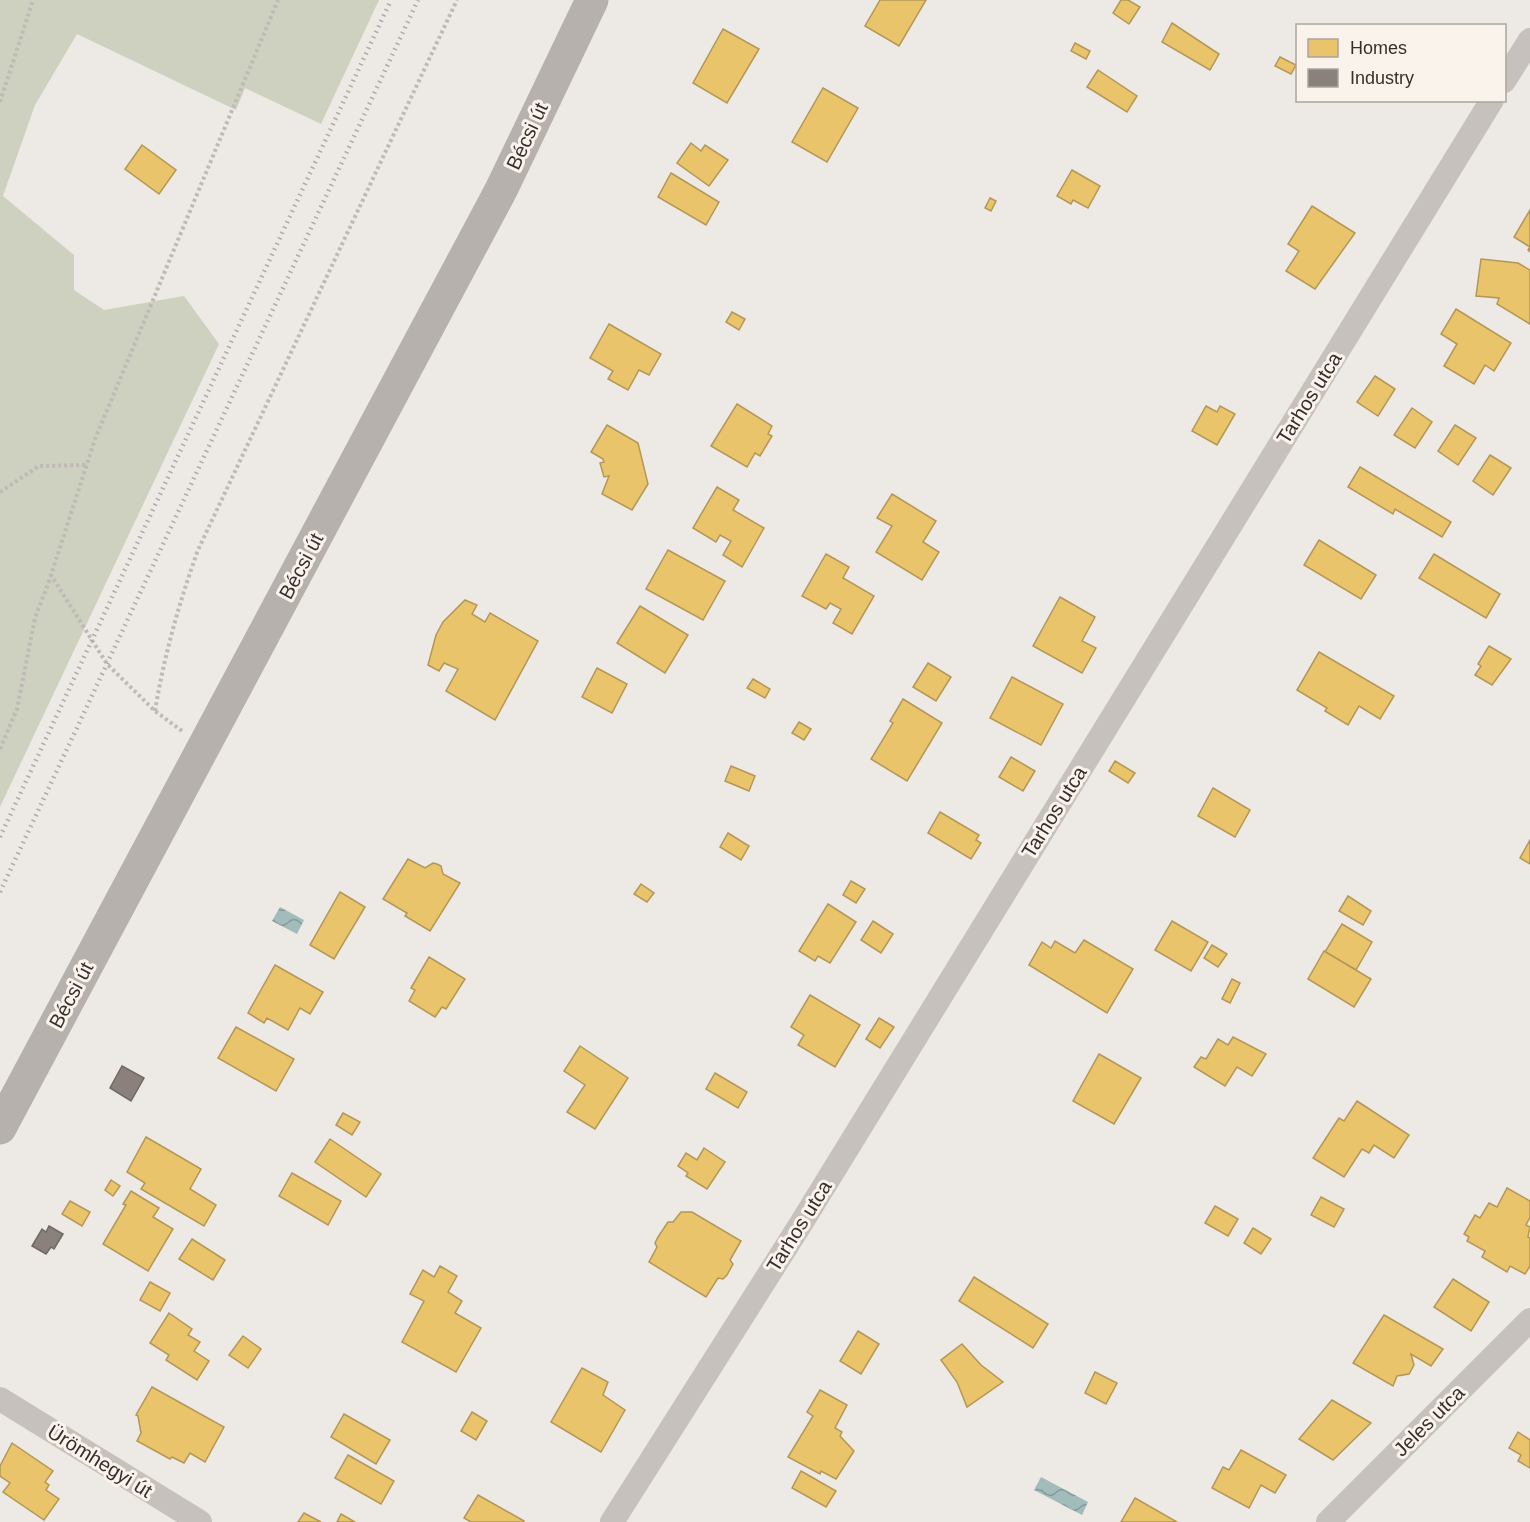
<svg xmlns="http://www.w3.org/2000/svg" width="1530" height="1522" font-family="Helvetica,sans-serif">
  <style>
    .green { fill: #ced1bf }
    .water { fill: url(#water-waves) }
    .homes { fill: #e9c46a; stroke: #b49757; stroke-width: 1.5 }
    .industry { fill: #8a817c; stroke: #716864; stroke-width: 1.5 }
    .lines { fill: none; stroke-linecap: round; stroke-linejoin: round }
    .path { stroke: #bfbab5; stroke-width: 4; stroke-dasharray: 3 3; stroke-linecap: butt }
    .street { stroke: #c6c1bd; stroke-width: 24 }
    .secondary { stroke: #b7b1ad; stroke-width: 33 }
    .rail { stroke: #aeaaa7; stroke-width: 4.5; stroke-dasharray: 1.5 4.5; stroke-linecap: butt }
    .labels { text-anchor: middle; dominant-baseline: central; stroke-width: 6; stroke-linejoin: round; paint-order: stroke }
    .street-label { font-size: 20px; fill: #372f2b; stroke: #f9f3ec }
  </style>
  <defs>
    <pattern id="water-waves" width="16" height="10" patternUnits="userSpaceOnUse" patternTransform="scale(1.5)"><rect width="16" height="10" fill="#a2bcbc"/><path d="M0 5q4-4 8 0t8 0" fill="none" stroke="#859999"/></pattern>
  </defs>
  <rect width="100%" height="100%" fill="#ede9e4"/>
  <path class="green" d="M0 0H379L321 124 245 88 236 110 77 34 35 105 3 196 74 255V290L104 310 184 296 219 344 0 807Z"/>
  <g class="water">
    <path d="M280 907 304 920 297 934 272 921Z"/>
    <path d="M1041 1477 1088 1502 1082 1515 1034 1490Z"/>
  </g>
  <g class="homes">
    <path d="M880 0H926L899 46 865 26Z"/>
    <path d="M1121 0H1128L1140 7 1129 24 1113 13Z"/>
    <path d="M1172 23 1219 54 1210 70 1162 42Z"/>
    <path d="M723 29 759 49 727 103 693 83Z"/>
    <path d="M1075 43 1090 51 1086 59 1071 51Z"/>
    <path d="M1280 57 1296 65 1291 74 1275 66Z"/>
    <path d="M1098 70 1137 96 1127 112 1087 87Z"/>
    <path d="M823 88 858 108 827 162 792 142Z"/>
    <path d="M691 143 701 151 705 145 728 160 709 186 677 163Z"/>
    <path d="M142 145 176 170 159 194 125 169Z"/>
    <path d="M1072 170 1100 186 1088 208 1073 200 1071 204 1057 196Z"/>
    <path d="M671 173 719 202 706 225 658 197Z"/>
    <path d="M990 198 996 201 991 211 985 208Z"/>
    <path d="M1312 206 1355 233 1315 289 1286 271 1299 251 1288 244Z"/>
    <path d="M1530 210V252L1528 250 1530 247 1514 237Z"/>
    <path d="M1481 259 1518 263 1530 270V324L1497 304 1499 298 1476 296Z"/>
    <path d="M1456 309 1511 343 1494 371 1485 365 1474 384 1444 366 1457 344 1441 334Z"/>
    <path d="M732 312 745 319 739 330 726 322Z"/>
    <path d="M609 324 661 354 649 375 639 370 628 390 608 379 613 371 590 358Z"/>
    <path d="M1375 376 1395 389 1378 416 1357 402Z"/>
    <path d="M737 404 772 426 768 434 772 436 760 456 755 453 747 467 711 446Z"/>
    <path d="M1206 406 1217 412 1220 406 1235 414 1217 445 1192 431Z"/>
    <path d="M1412 408 1432 422 1415 448 1394 435Z"/>
    <path d="M607 425 638 443 648 484 632 510 602 494 609 476 604 477 600 463 604 462 603 459 591 452Z"/>
    <path d="M1455 425 1476 438 1458 465 1438 451Z"/>
    <path d="M1490 455 1511 468 1493 495 1473 481Z"/>
    <path d="M1360 467 1451 522 1442 537 1395 509 1393 514 1348 487Z"/>
    <path d="M717 487 739 500 733 510 764 528 742 567 723 555 731 541 720 535 716 542 693 528Z"/>
    <path d="M892 494 936 521 923 542 939 552 922 580 876 552 892 526 877 518Z"/>
    <path d="M1319 540 1376 575 1361 599 1304 565Z"/>
    <path d="M668 550 725 581 703 620 646 589Z"/>
    <path d="M826 554 849 567 843 578 874 596 852 634 833 623 841 609 830 603 826 609 802 596Z"/>
    <path d="M1434 554 1500 594 1486 618 1419 578Z"/>
    <path d="M1060 597 1095 617 1082 641 1096 648 1082 673 1033 646Z"/>
    <path d="M465 600 477 605 472 614 485 622 490 613 538 641 495 720 446 691 458 669 444 663 439 671 428 665 436 635 443 622Z"/>
    <path d="M640 606 688 635 665 673 617 643Z"/>
    <path d="M1489 646 1511 659 1492 685 1475 675 1481 666 1478 664Z"/>
    <path d="M1319 652 1394 696 1380 719 1359 706 1348 725 1325 711 1327 708 1297 690Z"/>
    <path d="M928 663 951 677 936 701 913 687Z"/>
    <path d="M597 668 627 684 612 713 582 697Z"/>
    <path d="M1012 677 1063 704 1041 745 990 718Z"/>
    <path d="M753 679 770 689 765 698 747 688Z"/>
    <path d="M903 699 942 723 907 781 871 759 893 723 890 721Z"/>
    <path d="M799 722 811 729 804 740 792 733Z"/>
    <path d="M1011 757 1035 771 1023 791 999 777Z"/>
    <path d="M1115 761 1135 773 1128 783 1109 771Z"/>
    <path d="M731 766 755 776 749 791 725 781Z"/>
    <path d="M1213 788 1250 810 1235 837 1198 816Z"/>
    <path d="M940 812 979 835 976 840 981 843 971 859 928 833Z"/>
    <path d="M728 833 749 846 741 860 720 847Z"/>
    <path d="M1530 840V864L1520 858Z"/>
    <path d="M408 859 425 868 433 863 437 864 441 866 443 874 460 883 430 931 405 916 407 913 383 899Z"/>
    <path d="M851 881 865 889 856 903 843 895Z"/>
    <path d="M641 884 654 893 647 902 634 894Z"/>
    <path d="M340 892 365 907 334 959 310 945Z"/>
    <path d="M1348 896 1371 911 1363 925 1339 911Z"/>
    <path d="M828 904 856 922 830 963 818 956 815 961 799 951Z"/>
    <path d="M873 921 893 934 881 953 861 940Z"/>
    <path d="M1172 921 1208 942 1191 971 1155 950Z"/>
    <path d="M1342 924 1372 942 1356 970 1325 952Z"/>
    <path d="M1084 940 1133 969 1107 1013 1029 965 1042 942 1051 948 1055 941 1075 953Z"/>
    <path d="M1212 945 1227 954 1218 967 1204 958Z"/>
    <path d="M1324 951 1371 979 1354 1007 1308 979Z"/>
    <path d="M429 957 465 979 446 1009 442 1007 435 1017 409 1001 415 990 411 988Z"/>
    <path d="M275 965 323 992 310 1014 300 1008 288 1030 267 1018 264 1023 248 1013Z"/>
    <path d="M1232 979 1240 983 1230 1003 1222 999Z"/>
    <path d="M810 995 860 1025 835 1067 798 1045 804 1035 791 1027Z"/>
    <path d="M879 1018 894 1027 880 1048 866 1039Z"/>
    <path d="M236 1027 294 1059 276 1091 218 1058Z"/>
    <path d="M1233 1037 1266 1054 1252 1076 1237 1067 1225 1086 1194 1067 1201 1057 1206 1059 1218 1039 1228 1045Z"/>
    <path d="M580 1046 628 1078 595 1129 567 1112 585 1085 564 1071Z"/>
    <path d="M1099 1054 1141 1078 1114 1124 1073 1101Z"/>
    <path d="M715 1073 747 1092 738 1108 706 1089Z"/>
    <path d="M1357 1101 1409 1135 1394 1158 1374 1145 1369 1153 1362 1149 1344 1177 1313 1158 1339 1118 1344 1121Z"/>
    <path d="M343 1113 360 1122 352 1135 336 1125Z"/>
    <path d="M146 1137 201 1169 190 1189 216 1205 204 1226 141 1189 145 1183 127 1172Z"/>
    <path d="M330 1139 381 1174 366 1197 315 1162Z"/>
    <path d="M704 1148 725 1162 707 1189 686 1176 688 1173 678 1166 686 1153 697 1160Z"/>
    <path d="M292 1173 341 1201 328 1225 279 1196Z"/>
    <path d="M111 1180 120 1186 113 1196 105 1190Z"/>
    <path d="M1507 1188 1530 1201V1217L1526 1225 1530 1227 1528 1237 1530 1238V1266L1525 1274 1510 1266 1507 1272 1482 1257 1485 1251 1467 1241 1469 1237 1464 1234 1475 1215 1480 1218 1489 1203 1497 1207Z"/>
    <path d="M131 1191 159 1208 153 1217 173 1229 148 1271 103 1244 126 1205 123 1204Z"/>
    <path d="M1321 1197 1344 1209 1334 1227 1311 1215Z"/>
    <path d="M70 1201 90 1212 82 1226 62 1214Z"/>
    <path d="M1215 1206 1238 1219 1228 1236 1205 1223Z"/>
    <path d="M681 1212H692L741 1241 730 1260 733 1264 727 1275 723 1279 718 1278 706 1297 649 1262 657 1247 655 1243 658 1237 668 1222H673Z"/>
    <path d="M1253 1228 1271 1239 1261 1254 1244 1243Z"/>
    <path d="M192 1239 225 1260 213 1280 179 1259Z"/>
    <path d="M440 1266 457 1276 448 1292 462 1301 455 1313 481 1328 456 1372 402 1342 424 1301 410 1294 423 1270 434 1277Z"/>
    <path d="M974 1277 1048 1324 1033 1348 959 1301Z"/>
    <path d="M1453 1279 1489 1302 1471 1331 1434 1307Z"/>
    <path d="M150 1282 170 1293 160 1311 140 1300Z"/>
    <path d="M169 1313 192 1329 188 1335 200 1342 194 1351 209 1361 197 1380 166 1360 169 1355 150 1343Z"/>
    <path d="M1384 1315 1443 1349 1431 1366 1411 1354 1414 1365 1409 1374 1397 1376 1393 1386 1353 1363Z"/>
    <path d="M858 1331 879 1344 861 1374 840 1361Z"/>
    <path d="M243 1336 261 1349 248 1368 229 1355Z"/>
    <path d="M962 1344 981 1365 1003 1382 967 1407 957 1382 941 1360Z"/>
    <path d="M582 1368 608 1382 603 1395 625 1410 601 1452 551 1422Z"/>
    <path d="M1095 1372 1117 1383 1106 1404 1085 1393Z"/>
    <path d="M152 1387 224 1427 205 1462 190 1453 184 1463 172 1457 170 1459 137 1441 141 1433 138 1416 136 1415Z"/>
    <path d="M820 1390 847 1405 835 1428 842 1432 840 1436 854 1451 836 1479 821 1471 820 1474 788 1457 813 1416 807 1412Z"/>
    <path d="M1332 1400 1371 1423 1333 1460 1299 1439Z"/>
    <path d="M472 1412 487 1421 476 1440 461 1431Z"/>
    <path d="M344 1414 390 1440 376 1464 331 1437Z"/>
    <path d="M1518 1432 1530 1440V1468L1518 1461 1521 1455 1509 1448Z"/>
    <path d="M12 1443 53 1471 45 1482 49 1485 46 1490 59 1499 44 1520 3 1492 10 1483 0 1476V1466Z"/>
    <path d="M1241 1450 1286 1475 1275 1493 1261 1485 1249 1508 1212 1488 1223 1467 1229 1470Z"/>
    <path d="M348 1455 394 1481 381 1504 335 1478Z"/>
    <path d="M801 1471 836 1491 826 1507 792 1488Z"/>
    <path d="M478 1495 524 1521 523 1522H471L464 1518Z"/>
    <path d="M1135 1498 1177 1522H1121Z"/>
    <path d="M304 1513 321 1522H298Z"/>
    <path d="M341 1514 355 1522H337Z"/>
  </g>
  <g class="industry">
    <path d="M122 1066 144 1078 131 1101 110 1088Z"/>
    <path d="M49 1226 63 1234 54 1249 51 1247 46 1254 32 1246 42 1229 46 1232Z"/>
  </g>
  <g class="lines">
    <g class="path">
      <path d="M0 102 33 0"/>
      <path d="M0 492 39 466 87 465"/>
      <path d="M155 711C164 656 179 603 198 550L457 0"/>
      <path d="M182 731 155 711 107 664 51 575 95 439 278 0"/>
      <path d="M0 749 17 709 35 618 51 576"/>
    </g>
    <g class="street">
      <path d="M1504 81 1530 40"/>
      <path d="M0 1399 200 1522"/>
      <path d="M612 1522 802 1222 1492 100"/>
      <path d="M1328 1522 1530 1320"/>
    </g>
    <path class="secondary" d="M0 1128 501 190 592 0"/>
    <g class="rail">
      <path d="M0 837 391 0"/>
      <path d="M0 892 418 0"/>
    </g>
  </g>
  <g class="labels">
    <g class="street-label">
      <text transform="translate(527 136) rotate(-65)">Bécsi út</text>
      <text transform="translate(1309 398) rotate(-58)">Tarhos utca</text>
      <text transform="translate(301 566) rotate(-62)">Bécsi út</text>
      <text transform="translate(1054 812) rotate(-58)">Tarhos utca</text>
      <text transform="translate(71 995) rotate(-62)">Bécsi út</text>
      <text transform="translate(799 1226) rotate(-58)">Tarhos utca</text>
      <text transform="translate(1429 1421) rotate(-45)">Jeles utca</text>
      <text transform="translate(100 1461) rotate(32)">Ürömhegyi út</text>
    </g>
  </g>
  <rect x="1296" y="24" width="210" height="78" fill="#f9f3ec" stroke="#aba59f" stroke-width="1.5"/>
  <rect x="1308" y="39" width="30" height="18" fill="#e9c46a" stroke="#aba59f" stroke-width="1.5"/>
  <text x="1350" y="54" font-size="18" fill="#372f2b">Homes</text>
  <rect x="1308" y="69" width="30" height="18" fill="#8a817c" stroke="#aba59f" stroke-width="1.5"/>
  <text x="1350" y="84" font-size="18" fill="#372f2b">Industry</text>
</svg>
